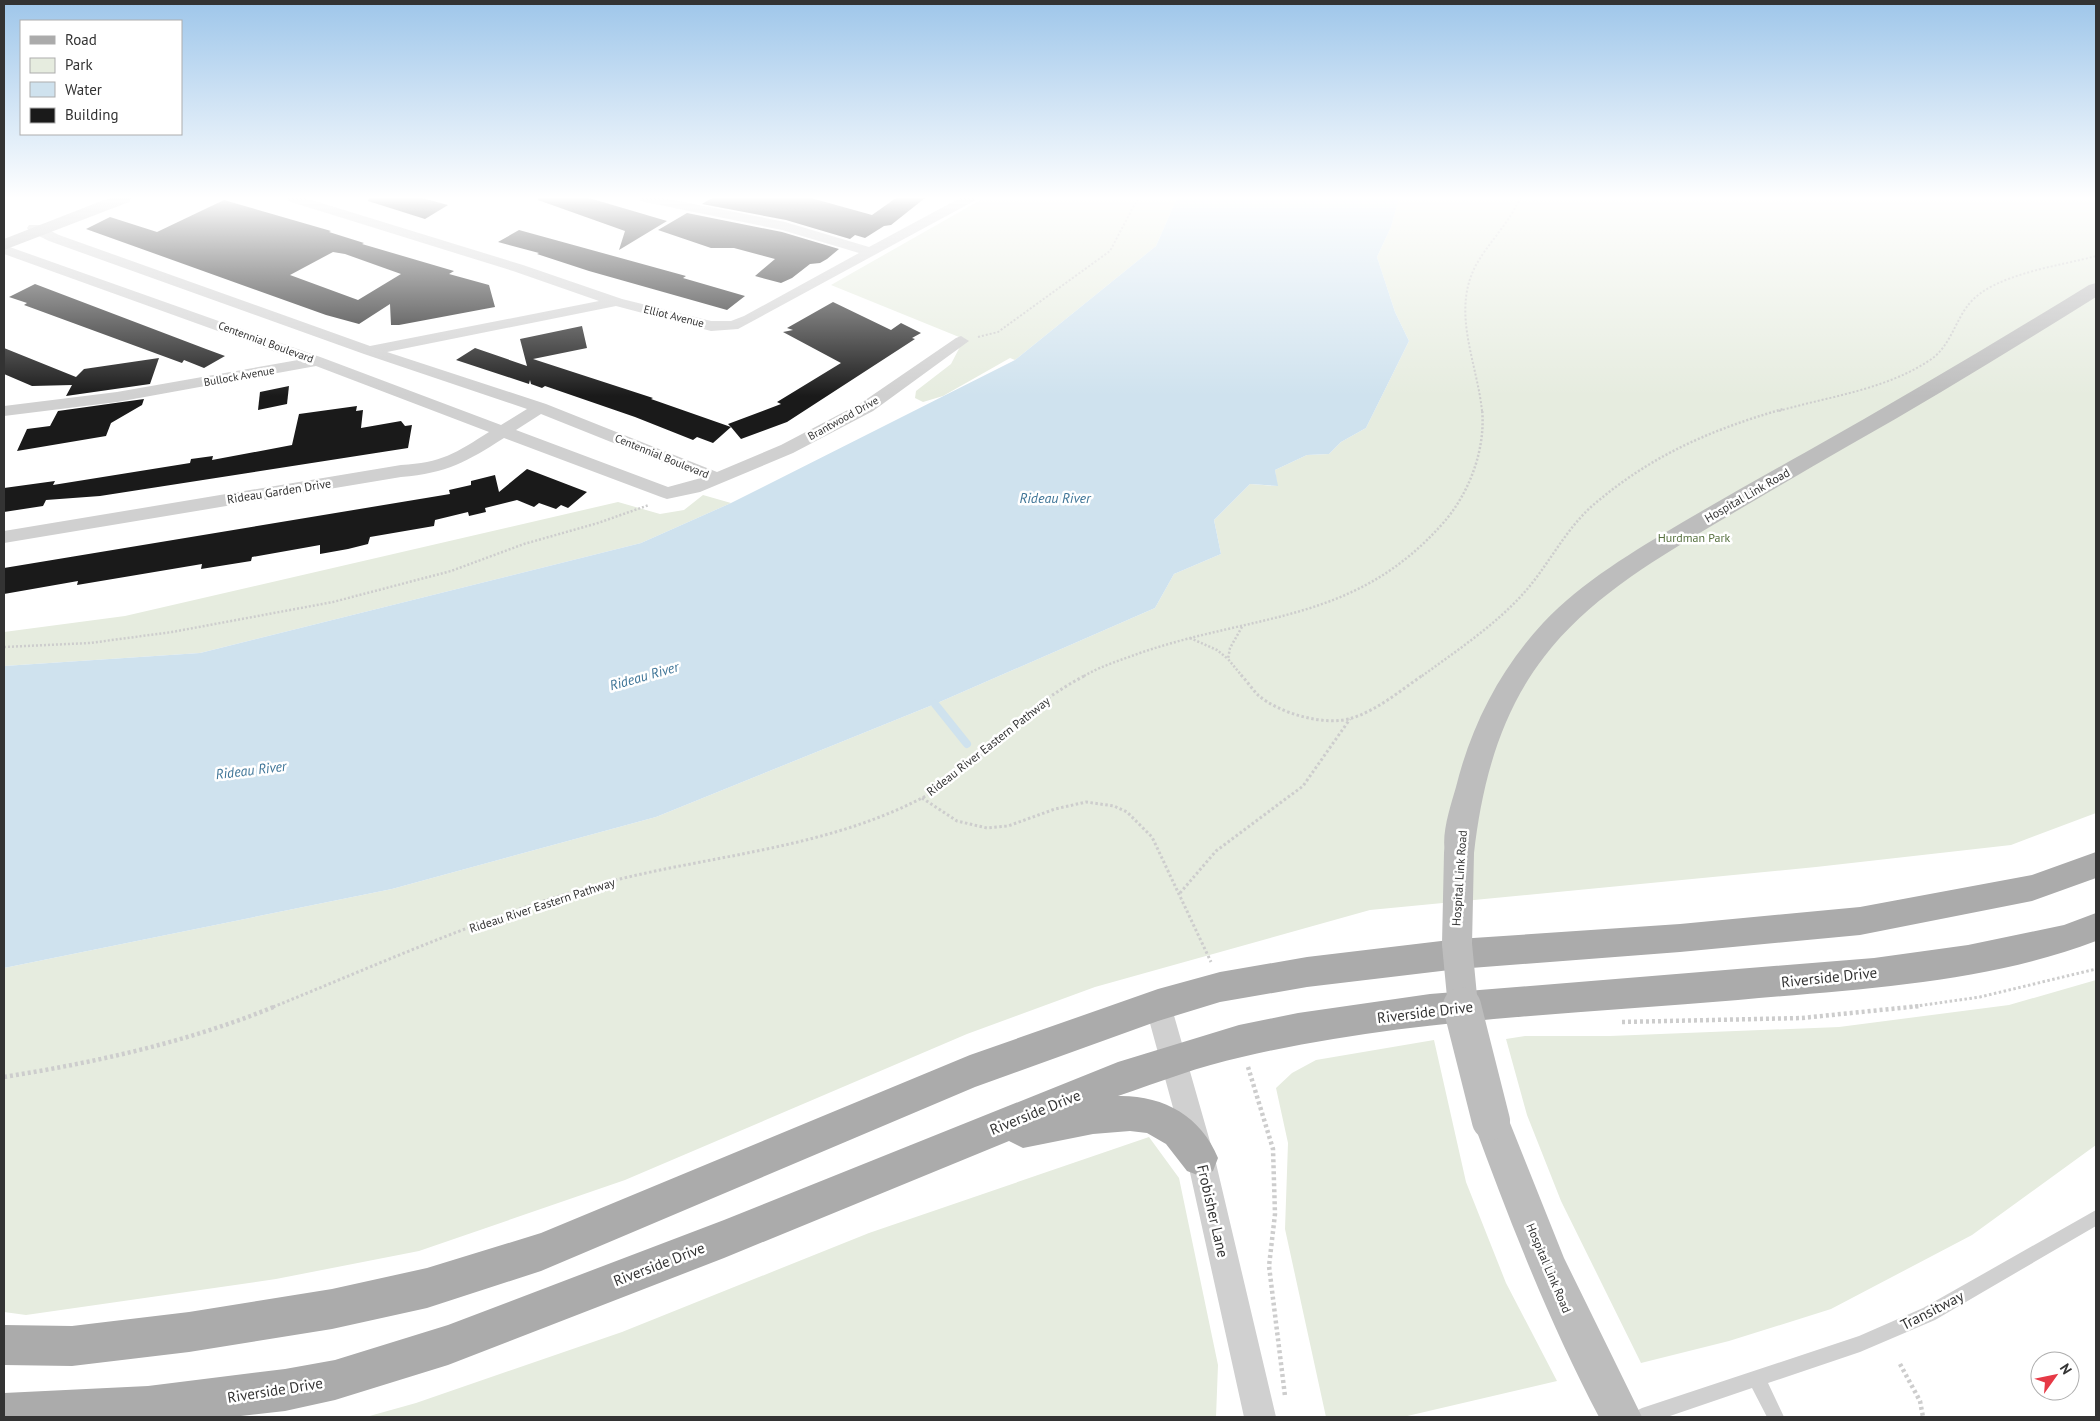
<svg xmlns="http://www.w3.org/2000/svg" width="2100" height="1421" font-family="'PT Sans',sans-serif">
  <style>
    .green { fill: #e6ecdf }
    .water { fill: #cfe2ee }
    .lines { fill: none; stroke-linecap: round; stroke-linejoin: round }
    .stream { stroke: #cfe2ee; stroke-width: 8 }
    .building { fill: #1a1a1a; fill-rule: evenodd }
    .path-far3 { stroke: #cdcdcd; stroke-width: 2; stroke-dasharray: 2 2; stroke-linecap: butt }
    .path-far2 { stroke: #cdcdcd; stroke-width: 2.5; stroke-dasharray: 2 2; stroke-linecap: butt }
    .path-far1 { stroke: #cdcdcd; stroke-width: 3; stroke-dasharray: 2.5 2.5; stroke-linecap: butt }
    .path { stroke: #cdcdcd; stroke-width: 4.5; stroke-dasharray: 3 3; stroke-linecap: butt }
    .lane { fill: #d0d0d0; fill-rule: evenodd }
    .street { fill: #d0d0d0; fill-rule: evenodd }
    .secondary { fill: #bdbdbd; fill-rule: evenodd }
    .primary { fill: #ababab; fill-rule: evenodd }
    .secondary-bridge-far1 { stroke: #bdbdbd; stroke-width: 30 }
    .secondary-bridge { stroke: #bdbdbd; stroke-width: 38 }
    .labels { text-anchor: middle; dominant-baseline: central; stroke-width: 5; stroke-linejoin: round; paint-order: stroke }
    .far-street-label { font-size: 11px; fill: #333; stroke: #fff }
    .street-label { font-size: 12px; fill: #333; stroke: #fff }
    .park-label { font-size: 12px; fill: #56703f; stroke: #fff }
    .water-label { font-size: 14px; font-style: italic; fill: #3f7597; stroke: #fff }
    .near-street-label { font-size: 15px; fill: #333; stroke: #fff }
  </style>
  <rect width="100%" height="100%" fill="#fff"/>
  <g class="green">
    <path d="M984 198H1177L1156 246 1015 360 1010 358 943 396 923 402 915 398 916 391 951 364 964 339 831 285Z"/>
    <path d="M1399 198H2096V813L2011 845 1816 867 1370 910 1095 987 967 1034 625 1180 419 1251 276 1279 26 1315 4 1312V968L392 889 656 817 935 704 1155 608 1174 574 1221 554 1214 520 1250 484 1277 486 1275 470 1307 455 1329 454 1341 442 1366 428 1409 341 1395 312 1377 257 1391 227Z"/>
    <path d="M703 495 731 503 641 543 200 653 4 666V632L125 616 618 502 660 514 684 510Z"/>
    <path d="M2096 980V1145L1972 1235 1831 1309 1729 1341 1641 1363 1561 1201 1527 1115 1506 1039 1525 1036H1610L1839 1027 2009 1005Z"/>
    <path d="M1434 1040 1466 1182 1506 1283 1557 1381 1403 1417H1326L1285 1229 1288 1143 1276 1088 1292 1073 1316 1060Z"/>
    <path d="M1149 1137 1179 1178 1218 1365 1216 1417H366L416 1403 622 1332 869 1233Z"/>
  </g>
  <path class="water" d="M1177 198H1399L1391 227 1377 257 1395 312 1409 341 1366 428 1341 442 1329 454 1307 455 1275 470 1278 486 1250 484 1214 520 1221 554 1174 574 1155 608 935 704 656 817 392 889 4 968V666L200 653 641 543 731 503 1015 360 1156 246Z"/>
  <g class="lines">
    <path class="stream" d="M935 704 967 744"/>
  </g>
  <g class="building">
    <path d="M369 198H422L448 205 425 219 368 201Z"/>
    <path d="M538 198H589L667 221 619 250 625 231 538 200Z"/>
    <path d="M712 198H811L872 215 896 198H925L891 225 884 226 865 238 855 235 850 239 786 220 702 204Z"/>
    <path d="M224 200 331 231 329 232 364 243 362 244 454 271 449 274 489 285 495 307 399 325H391L390 304 359 324 326 315 86 229 110 217 157 232ZM333 252 345 254 401 274 358 300 290 275Z"/>
    <path d="M687 213 782 232 839 249 827 259 820 263 810 264 792 278 781 283 755 276 775 259 734 248H711L658 230Z"/>
    <path d="M519 230 686 276 683 278 745 296 727 310 589 271 537 254 539 253 498 242Z"/>
    <path d="M35 284 206 349 225 356 204 368 184 360 182 363 24 305 27 303 9 297Z"/>
    <path d="M833 302 891 330 901 323 921 333 912 338 915 339 787 422 741 439 731 427 713 443 697 437 693 440 635 417 545 386 542 388 531 384 530 380 529 384 456 360 475 348 527 366 520 339 582 326 587 348 533 359 653 398 651 399 731 427 728 424 781 404 777 402 841 363 783 332 793 330 787 328Z"/>
    <path d="M4 348 76 377 84 369 159 358 150 384 66 396 72 385 32 386 4 374Z"/>
    <path d="M289 386 287 404 258 410 260 392Z"/>
    <path d="M144 399 142 405 111 423 106 436 17 451 27 429 50 426 58 411Z"/>
    <path d="M357 406 356 411 363 410 361 428 401 421 405 426 412 425 408 448 100 496 46 500 43 506 4 512V488L55 481 53 485 190 463 191 459 213 456 212 460 292 445 299 414Z"/>
    <path d="M527 469 587 492 568 508 561 505 556 509 539 503 534 507 517 500 485 508 486 512 469 516 468 512 435 520 434 526 370 537 368 544 348 549 320 554V545L252 557 251 561 201 569 202 564 77 585 78 581 4 594V568L450 494 449 490 471 485V481L495 475 499 492Z"/>
  </g>
  <g class="lines">
    <g class="path-far3">
      <path d="M978 337 998 332 1110 251 1138 198"/>
      <path d="M1482 411C1477 362 1451 312 1476 265 1489 242 1510 222 1520 198"/>
      <path d="M1779 411C1830 396 1885 390 1930 360 1950 347 1955 321 1969 304 1993 274 2060 266 2096 256"/>
    </g>
    <g class="path-far2">
      <path d="M1242 627 1230 648 1228 659 1242 676"/>
      <path d="M1190 638 1217 650 1228 659"/>
      <path d="M4 647 90 643 172 632 333 602 451 571 524 544 598 523 649 505"/>
      <path d="M1084 676C1101 666 1121 660 1140 653 1256 613 1356 623 1444 522 1470 492 1486 448 1482 409"/>
      <path d="M1422 676C1455 652 1495 625 1522 595 1547 568 1564 531 1592 506 1650 456 1710 430 1783 409"/>
    </g>
    <g class="path-far1">
      <path d="M1241 675C1247 681 1252 689 1258 695 1278 713 1326 727 1352 718 1378 710 1401 690 1423 675"/>
      <path d="M922 798 957 821 987 828 1008 826 1055 809 1086 802 1114 806 1127 812 1152 837 1211 962"/>
      <path d="M1180 893 1216 851 1303 786 1350 719"/>
      <path d="M273 1007C377 965 478 919 586 888 696 856 815 852 918 800 959 780 990 746 1023 717 1043 701 1063 687 1086 675"/>
      <path d="M1910 1007 1980 997 2096 969"/>
    </g>
    <g class="path">
      <path d="M1622 1022 1802 1018 1920 1006"/>
      <path d="M1248 1067 1273 1149 1275 1214 1269 1266 1285 1396"/>
      <path d="M4 1077C97 1062 188 1042 276 1006"/>
      <path d="M1900 1364 1920 1401 1923 1417"/>
    </g>
    <path class="lane" d="M2096 1210V1226L1935 1320 1860 1352 1768 1383 1784 1417H1767L1752 1388 1667 1417H1634L1636 1411 1642 1408 1859 1336 1923 1308Z"/>
    <g class="street">
      <path d="M287 198H305L523 265 622 299 711 321H731L744 316 859 253 782 230 645 202 640 201 639 198H663L785 222 869 247 960 198H975L974 201 738 329 711 331 616 306 387 352 546 404 717 472 781 445 861 403 956 338 961 336 969 341 873 411 793 453 700 492 667 499 661 497 504 438C466 462 448 473 401 477L4 543V531L401 465C441 463 456 453 489 432L316 366 117 402 4 416V406L117 392 298 360 4 254V245L323 358 501 425 527 409 364 354 49 241 29 231 27 228 29 225H39L59 235 370 346 599 301 513 271 288 201ZM541 414 701 478 668 487 516 430Z"/>
      <path d="M1158 993 1167 996 1171 1005 1215 1159 1276 1417H1244L1187 1159 1145 1005 1149 996Z"/>
    </g>
    <g class="secondary">
      <path d="M109 198H132L129 202 4 250V239Z"/>
      <path d="M2096 283V297C2014 348 1932 399 1848 446 1801 473 1755 500 1708 528 1648 564 1587 601 1544 657 1500 714 1482 783 1474 853L1470 862 1459 866 1448 862C1438 842 1450 808 1456 787 1471 726 1500 669 1543 623 1583 581 1634 551 1683 522 1724 498 1765 475 1806 452 1902 398 1996 342 2089 285Z"/>
      <path d="M1491 1103 1504 1108 1564 1258 1642 1417H1599C1549 1322 1510 1222 1473 1121L1478 1108Z"/>
    </g>
    <g class="primary">
      <path d="M2096 852V878L2032 901 1860 935 1680 952 1458 969 1307 987 1220 1002 1158 1021 975 1087 541 1271 427 1308 332 1329 189 1352 72 1366 4 1365V1325L72 1326 189 1312 332 1289 427 1268 541 1233 970 1055 1158 989 1220 972 1307 957 1458 939 1680 924 1860 907 2032 875Z"/>
      <path d="M2096 913V941C1983 984 1857 989 1738 1000 1573 1014 1404 1019 1242 1057 1200 1066 1159 1082 1118 1096 1163 1095 1201 1116 1218 1158L1213 1171 1200 1176 1187 1171 1166 1144 1147 1133 1130 1131 1093 1134 1023 1148 1009 1141 724 1258 448 1365 335 1400 285 1411 232 1417H4V1393L148 1386 285 1369 335 1360 448 1325 724 1220 1118 1062 1239 1025 1298 1013 1430 994 1874 958 1968 945 2064 925Z"/>
    </g>
    <path class="secondary-bridge-far1" d="M1459 853 1457 944 1463 1007"/>
    <path class="secondary-bridge" d="M1462 1006 1491 1121"/>
  </g>
  <linearGradient id="sky" x2="0" y2="1"><stop stop-color="#9ec6ea"/><stop offset="0.5" stop-color="#fff"/><stop offset="1" stop-color="#fff" stop-opacity="0"/></linearGradient>
  <rect width="2100" height="396" fill="url(#sky)"/>
  <g class="labels">
    <g class="far-street-label">
      <text transform="translate(674 316) rotate(14)">Elliot Avenue</text>
      <text transform="translate(266 342) rotate(20)">Centennial Boulevard</text>
      <text transform="translate(239 376) rotate(-10)">Bullock Avenue</text>
      <text transform="translate(843 418) rotate(-29)">Brantwood Drive</text>
      <text transform="translate(662 456) rotate(22)">Centennial Boulevard</text>
    </g>
    <g class="street-label">
      <text transform="translate(279 491) rotate(-9)">Rideau Garden Drive</text>
      <text transform="translate(1747 495) rotate(-30)">Hospital Link Road</text>
      <text transform="translate(988 746) rotate(-38)">Rideau River Eastern Pathway</text>
      <text transform="translate(1459 878) rotate(-86)">Hospital Link Road</text>
      <text transform="translate(542 905) rotate(-18)">Rideau River Eastern Pathway</text>
      <text transform="translate(1549 1268) rotate(67)">Hospital Link Road</text>
    </g>
    <g class="park-label">
      <text x="1694" y="537">Hurdman Park</text>
    </g>
    <g class="water-label">
      <text x="1055" y="498">Rideau River</text>
      <text transform="translate(644 676) rotate(-16)">Rideau River</text>
      <text transform="translate(251 770) rotate(-7)">Rideau River</text>
    </g>
    <g class="near-street-label">
      <text transform="translate(1829 977) rotate(-6)">Riverside Drive</text>
      <text transform="translate(1425 1012) rotate(-7)">Riverside Drive</text>
      <text transform="translate(1035 1112) rotate(-22)">Riverside Drive</text>
      <text transform="translate(1213 1211) rotate(77)">Frobisher Lane</text>
      <text transform="translate(659 1264) rotate(-21)">Riverside Drive</text>
      <text transform="translate(1932 1310) rotate(-27)">Transitway</text>
      <text transform="translate(275 1390) rotate(-9)">Riverside Drive</text>
    </g>
  </g>
  <rect width="2100" height="1421" fill="none" stroke="#333333" stroke-width="10"/>
  <rect x="20" y="20" width="162" height="115" fill="#ffffff" stroke="#adadad"/>
  <rect x="30" y="36" width="25" height="8" fill="#ababab" stroke="#adadad"/>
  <text x="65" y="45" font-size="15" fill="#333333">Road</text>
  <rect x="30" y="58" width="25" height="15" fill="#e6ecdf" stroke="#adadad"/>
  <text x="65" y="70" font-size="15" fill="#333333">Park</text>
  <rect x="30" y="82" width="25" height="15" fill="#cfe2ee" stroke="#adadad"/>
  <text x="65" y="95" font-size="15" fill="#333333">Water</text>
  <rect x="30" y="108" width="25" height="15" fill="#1a1a1a" stroke="#adadad"/>
  <text x="65" y="120" font-size="15" fill="#333333">Building</text>
  <g transform="translate(2055 1376) rotate(57)"><circle r="24" fill="#ffffff" stroke="#adadad"/>
  <path d="M0-4L9 19L0 12L-9 19Z" fill="#e63946"/>
  <text y="-8" font-size="14" font-weight="bold" text-anchor="middle" fill="#333333">N</text>
  </g>
</svg>
